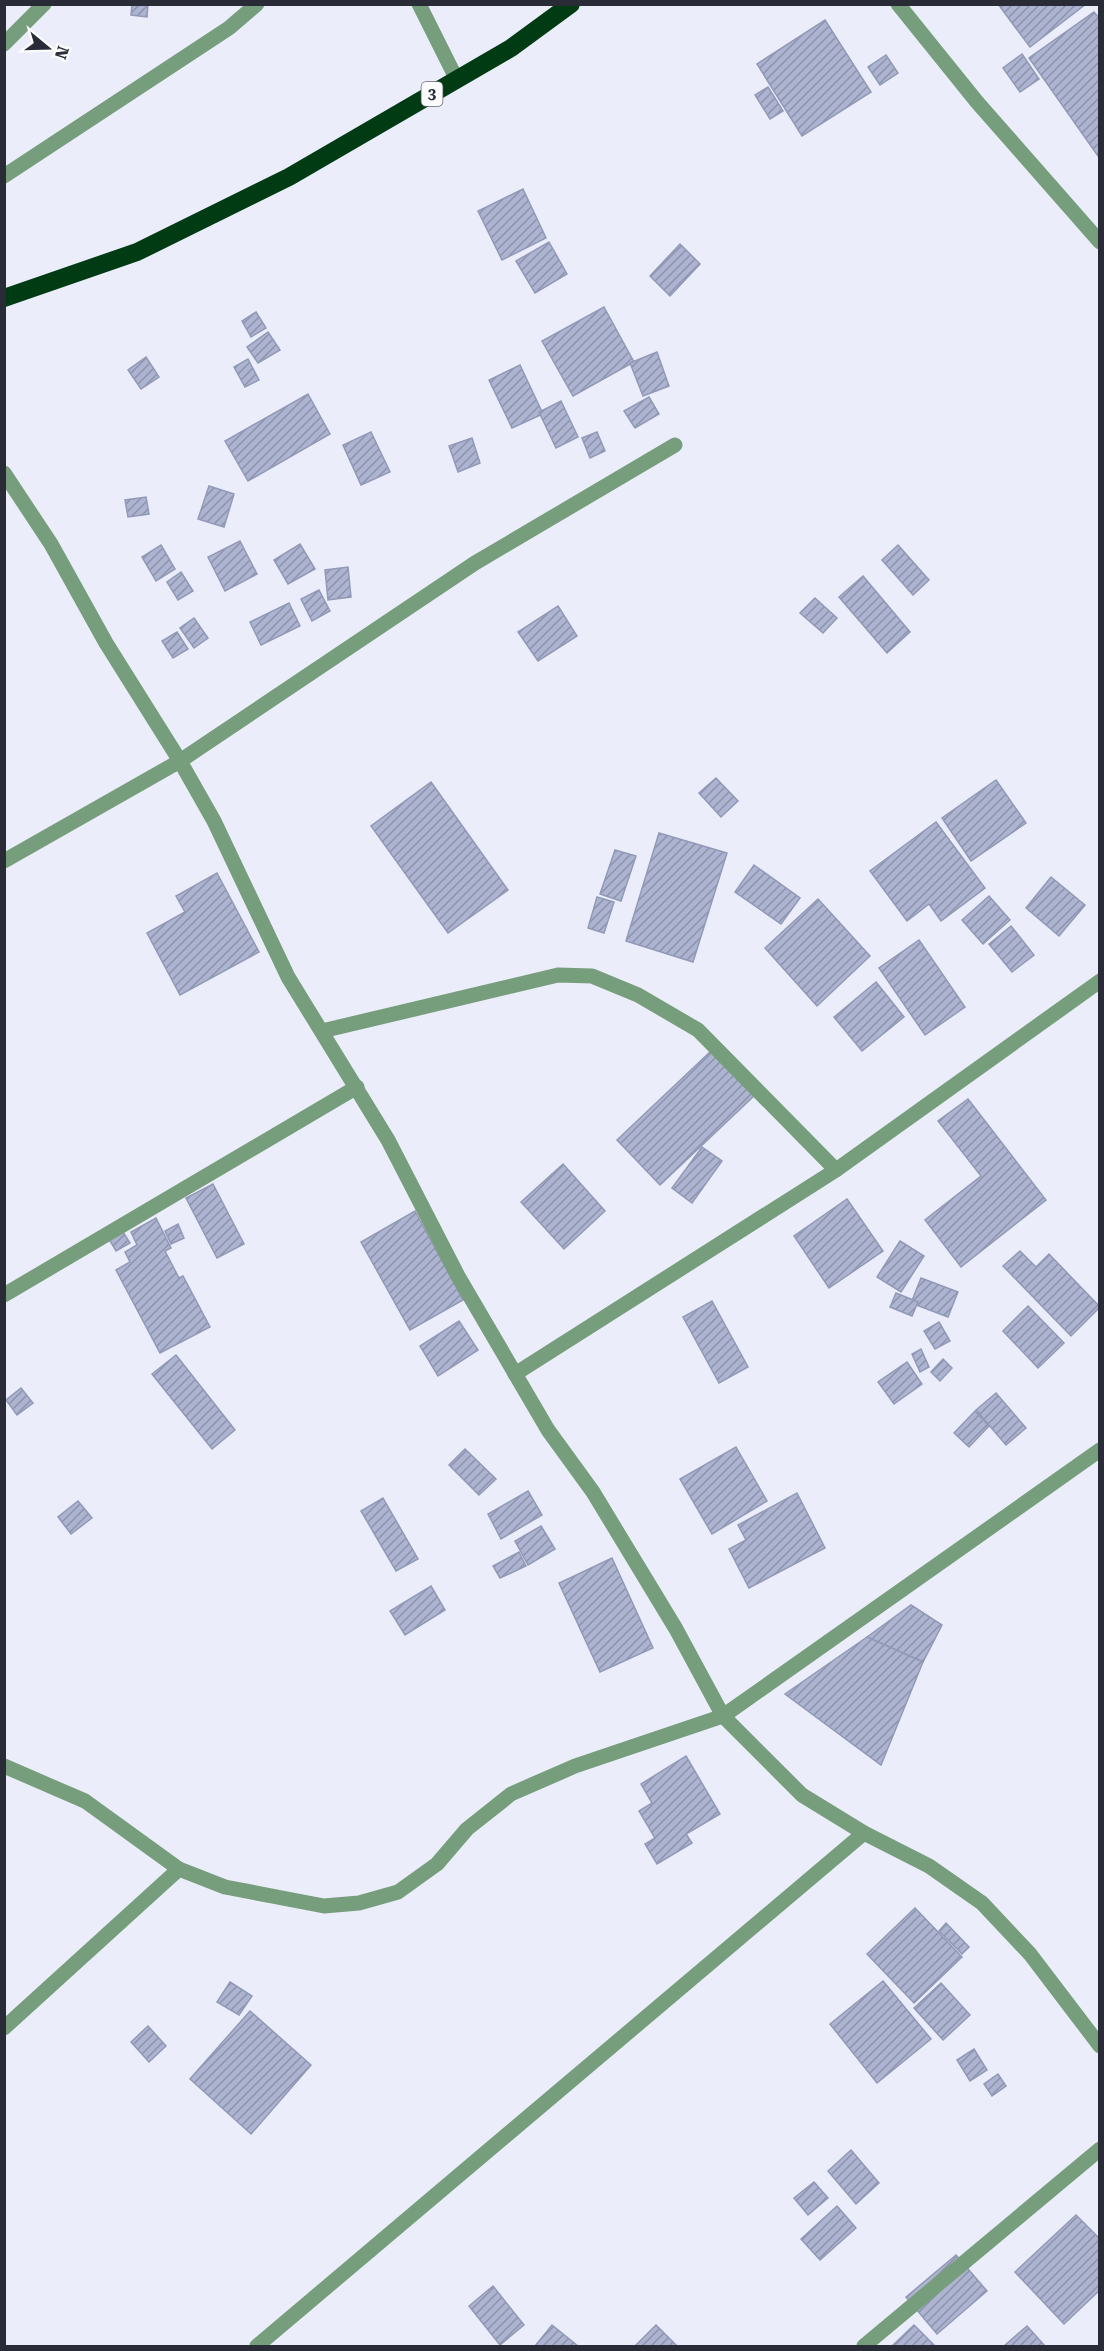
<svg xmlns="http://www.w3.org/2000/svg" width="1104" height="2351" font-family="'Roboto Serif',serif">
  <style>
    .building { fill: url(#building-hatch); stroke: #9299b6; stroke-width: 1.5 }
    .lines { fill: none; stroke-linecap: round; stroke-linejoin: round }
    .street { stroke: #779e7c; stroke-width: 15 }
    .highway { stroke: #013b13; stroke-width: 18 }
    .labels { text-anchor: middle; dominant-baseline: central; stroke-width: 6; stroke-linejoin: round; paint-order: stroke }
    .shield { fill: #fcfcfc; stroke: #686a72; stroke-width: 1.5 }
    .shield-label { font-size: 15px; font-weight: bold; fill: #292c37 }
  </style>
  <defs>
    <pattern id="building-hatch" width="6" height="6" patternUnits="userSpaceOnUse" patternTransform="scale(1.5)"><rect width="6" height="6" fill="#adb4d1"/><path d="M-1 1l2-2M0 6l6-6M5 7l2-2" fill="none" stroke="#8d93aa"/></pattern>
  </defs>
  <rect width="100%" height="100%" fill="#ebeefa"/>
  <g class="building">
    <path d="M132 4H148L147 17 131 15Z"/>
    <path d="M998 4H1086L1030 47Z"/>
    <path d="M1094 12 1100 19V159L1029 58Z"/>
    <path d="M825 20 871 92 802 136 757 64Z"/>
    <path d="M1022 54 1039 79 1020 92 1003 68Z"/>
    <path d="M886 55 898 73 880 85 868 67Z"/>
    <path d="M768 87 783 111 770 119 755 95Z"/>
    <path d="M523 189 546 238 502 260 478 211Z"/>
    <path d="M549 242 567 274 535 293 516 261Z"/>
    <path d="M680 244 700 264 670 296 650 276Z"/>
    <path d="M604 307 634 362 573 396 542 341Z"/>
    <path d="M256 312 266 328 251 337 242 321Z"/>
    <path d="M268 332 280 350 258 363 247 347Z"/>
    <path d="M657 352 669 386 643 396 630 363Z"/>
    <path d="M146 357 159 377 141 389 128 370Z"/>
    <path d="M248 359 259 380 245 387 234 367Z"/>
    <path d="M520 365 543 414 512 428 489 380Z"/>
    <path d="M308 394 330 434 248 481 225 441Z"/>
    <path d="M649 397 659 414 635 428 624 411Z"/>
    <path d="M561 401 578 437 556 448 539 412Z"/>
    <path d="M371 432 390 472 361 485 343 445Z"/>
    <path d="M597 432 605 451 590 458 582 438Z"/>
    <path d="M472 438 480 463 458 472 449 446Z"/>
    <path d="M209 486 234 494 224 527 198 519Z"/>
    <path d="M146 497 149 514 128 517 125 500Z"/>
    <path d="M240 541 257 574 225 591 208 557Z"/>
    <path d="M300 544 315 569 288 584 274 560Z"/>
    <path d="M161 545 175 569 156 581 142 557Z"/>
    <path d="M898 545 929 580 913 595 882 560Z"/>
    <path d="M348 567 351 597 328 600 325 570Z"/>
    <path d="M181 572 193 591 178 600 167 582Z"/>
    <path d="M863 576 910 632 887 653 839 597Z"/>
    <path d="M319 590 330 611 312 621 301 599Z"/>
    <path d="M815 598 837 618 823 633 800 613Z"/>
    <path d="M289 603 300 626 261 645 250 622Z"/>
    <path d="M558 606 577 636 538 661 518 632Z"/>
    <path d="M194 618 208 638 194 648 180 628Z"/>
    <path d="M177 632 188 649 173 658 162 641Z"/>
    <path d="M716 778 738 801 721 817 699 793Z"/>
    <path d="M996 780 1026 823 971 861 942 818Z"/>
    <path d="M431 782 508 890 448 933 371 826Z"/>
    <path d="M936 822 985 888 941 921 929 904 907 921 870 871Z"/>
    <path d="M659 833 727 853 693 962 626 941Z"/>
    <path d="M615 850 636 856 621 901 600 894Z"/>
    <path d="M754 865 800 898 781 924 735 892Z"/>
    <path d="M217 873 259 952 180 995 147 933 185 912 176 896Z"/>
    <path d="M1051 877 1085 905 1059 936 1026 908Z"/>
    <path d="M989 896 1010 920 983 944 962 920Z"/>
    <path d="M597 897 614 902 604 933 588 928Z"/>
    <path d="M818 899 870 956 817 1006 765 948Z"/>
    <path d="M1011 926 1034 955 1012 972 989 944Z"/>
    <path d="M919 940 965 1007 925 1035 879 968Z"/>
    <path d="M876 982 904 1017 862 1051 834 1017Z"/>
    <path d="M712 1050 755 1095 660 1185 617 1140Z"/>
    <path d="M968 1099 1046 1200 961 1267 925 1220 981 1176 938 1121Z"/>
    <path d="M702 1147 722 1161 692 1203 672 1188Z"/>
    <path d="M563 1164 605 1211 564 1249 521 1202Z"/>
    <path d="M213 1184 244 1244 217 1258 186 1198Z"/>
    <path d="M847 1199 883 1251 829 1288 794 1236Z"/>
    <path d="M415 1211 463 1300 410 1330 361 1242Z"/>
    <path d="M156 1218 171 1248 165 1251 179 1278 183 1276 210 1327 160 1353 116 1270 130 1262 125 1252 137 1245 131 1232Z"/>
    <path d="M178 1224 184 1238 171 1244 165 1231Z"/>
    <path d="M123 1232 130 1243 116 1251 109 1239Z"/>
    <path d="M900 1241 924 1256 901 1292 877 1277Z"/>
    <path d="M1020 1251 1036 1267 1049 1254 1100 1307 1071 1336 1003 1266Z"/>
    <path d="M921 1278 958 1292 948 1317 911 1303Z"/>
    <path d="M896 1293 918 1302 912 1316 890 1307Z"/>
    <path d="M712 1301 748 1367 719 1383 683 1317Z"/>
    <path d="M1028 1306 1064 1343 1038 1368 1003 1331Z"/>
    <path d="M459 1321 478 1350 438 1376 420 1346Z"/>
    <path d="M939 1322 950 1341 935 1349 924 1331Z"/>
    <path d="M921 1349 929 1367 920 1372 912 1354Z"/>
    <path d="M176 1355 235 1430 212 1449 152 1374Z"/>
    <path d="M943 1359 952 1368 940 1381 931 1372Z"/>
    <path d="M907 1362 922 1384 894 1404 878 1382Z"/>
    <path d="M21 1388 33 1403 17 1415 6 1400Z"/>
    <path d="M996 1393 1026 1428 1006 1445 976 1410Z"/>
    <path d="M975 1411 989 1426 969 1447 954 1433Z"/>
    <path d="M736 1447 767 1501 712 1534 680 1479Z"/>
    <path d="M465 1449 496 1479 479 1495 449 1465Z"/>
    <path d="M528 1491 542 1515 501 1539 488 1514Z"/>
    <path d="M797 1493 825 1548 749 1588 729 1549 746 1540 738 1525Z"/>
    <path d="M383 1498 418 1559 396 1571 361 1511Z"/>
    <path d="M78 1501 92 1518 71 1534 58 1517Z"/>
    <path d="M541 1526 555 1549 528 1565 515 1541Z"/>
    <path d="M519 1552 526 1566 500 1578 493 1566Z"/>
    <path d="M612 1558 653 1648 600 1672 559 1583Z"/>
    <path d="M431 1586 445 1610 405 1635 390 1611Z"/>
    <path d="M911 1605 942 1625 923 1662 867 1637Z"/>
    <path d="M867 1637 923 1662 881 1765 785 1694Z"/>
    <path d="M686 1756 720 1814 686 1834 692 1843 657 1864 645 1844 655 1838 639 1811 652 1803 641 1784Z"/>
    <path d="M915 1908 962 1957 914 2003 867 1954Z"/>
    <path d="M946 1923 969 1947 962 1954 939 1931Z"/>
    <path d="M883 1981 931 2039 877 2083 830 2024Z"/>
    <path d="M230 1982 252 1996 239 2015 217 2002Z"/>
    <path d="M941 1983 970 2015 943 2040 914 2008Z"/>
    <path d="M250 2011 311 2065 251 2134 190 2079Z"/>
    <path d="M148 2026 166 2046 149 2062 131 2042Z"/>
    <path d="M974 2049 987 2070 970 2081 957 2060Z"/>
    <path d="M998 2074 1006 2086 992 2096 984 2084Z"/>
    <path d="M851 2150 879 2183 856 2204 828 2171Z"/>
    <path d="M814 2182 828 2198 808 2215 794 2198Z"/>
    <path d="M837 2206 856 2228 820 2260 801 2239Z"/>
    <path d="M1076 2215 1100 2239V2290L1064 2324 1015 2272Z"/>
    <path d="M956 2255 987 2291 937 2334 906 2297Z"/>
    <path d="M493 2286 524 2325 500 2345 469 2306Z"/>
    <path d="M552 2325 578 2346H535Z"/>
    <path d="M656 2325 677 2346H635Z"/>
    <path d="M914 2325 935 2346H892Z"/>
    <path d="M1027 2326 1045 2346H1004Z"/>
  </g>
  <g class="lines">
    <g class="street">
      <path d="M419 4 457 80"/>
      <path d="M898 4 977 102 1100 242"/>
      <path d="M4 44 44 4"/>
      <path d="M4 176 229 28 257 4"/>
      <path d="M4 473 51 544 106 643 180 761 214 821 288 977 388 1140 458 1276 548 1430 593 1492 676 1629 723 1716 802 1795 864 1833 929 1866 982 1903 1030 1954 1100 2046"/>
      <path d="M4 861 180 761 475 563 675 445"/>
      <path d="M322 1031 558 975 592 976 638 995 698 1030 836 1170"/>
      <path d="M4 1295 357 1087"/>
      <path d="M515 1374 836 1170 1100 981"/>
      <path d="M4 1766 85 1801 179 1869 225 1887 277 1897 324 1906 359 1903 398 1892 437 1864 467 1829 511 1794 575 1766 723 1716 1100 1450"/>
      <path d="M4 2028 179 1869"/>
      <path d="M257 2346 864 1833"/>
      <path d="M864 2346 1100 2149"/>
    </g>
    <path class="highway" d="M4 298 137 252 289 177 511 48 571 4"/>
  </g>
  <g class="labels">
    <rect class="shield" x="421.5" y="82" width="21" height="24" rx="4.5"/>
    <g class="shield-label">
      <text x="432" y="94">3</text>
    </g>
  </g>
  <rect width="1104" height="2351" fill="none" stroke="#292c37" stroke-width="12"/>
  <g transform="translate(48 48) rotate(109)" stroke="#fcfcfc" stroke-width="4.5" paint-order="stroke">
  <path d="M0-4.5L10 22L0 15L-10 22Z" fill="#292c37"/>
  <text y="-9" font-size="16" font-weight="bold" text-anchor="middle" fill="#292c37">N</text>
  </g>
</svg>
